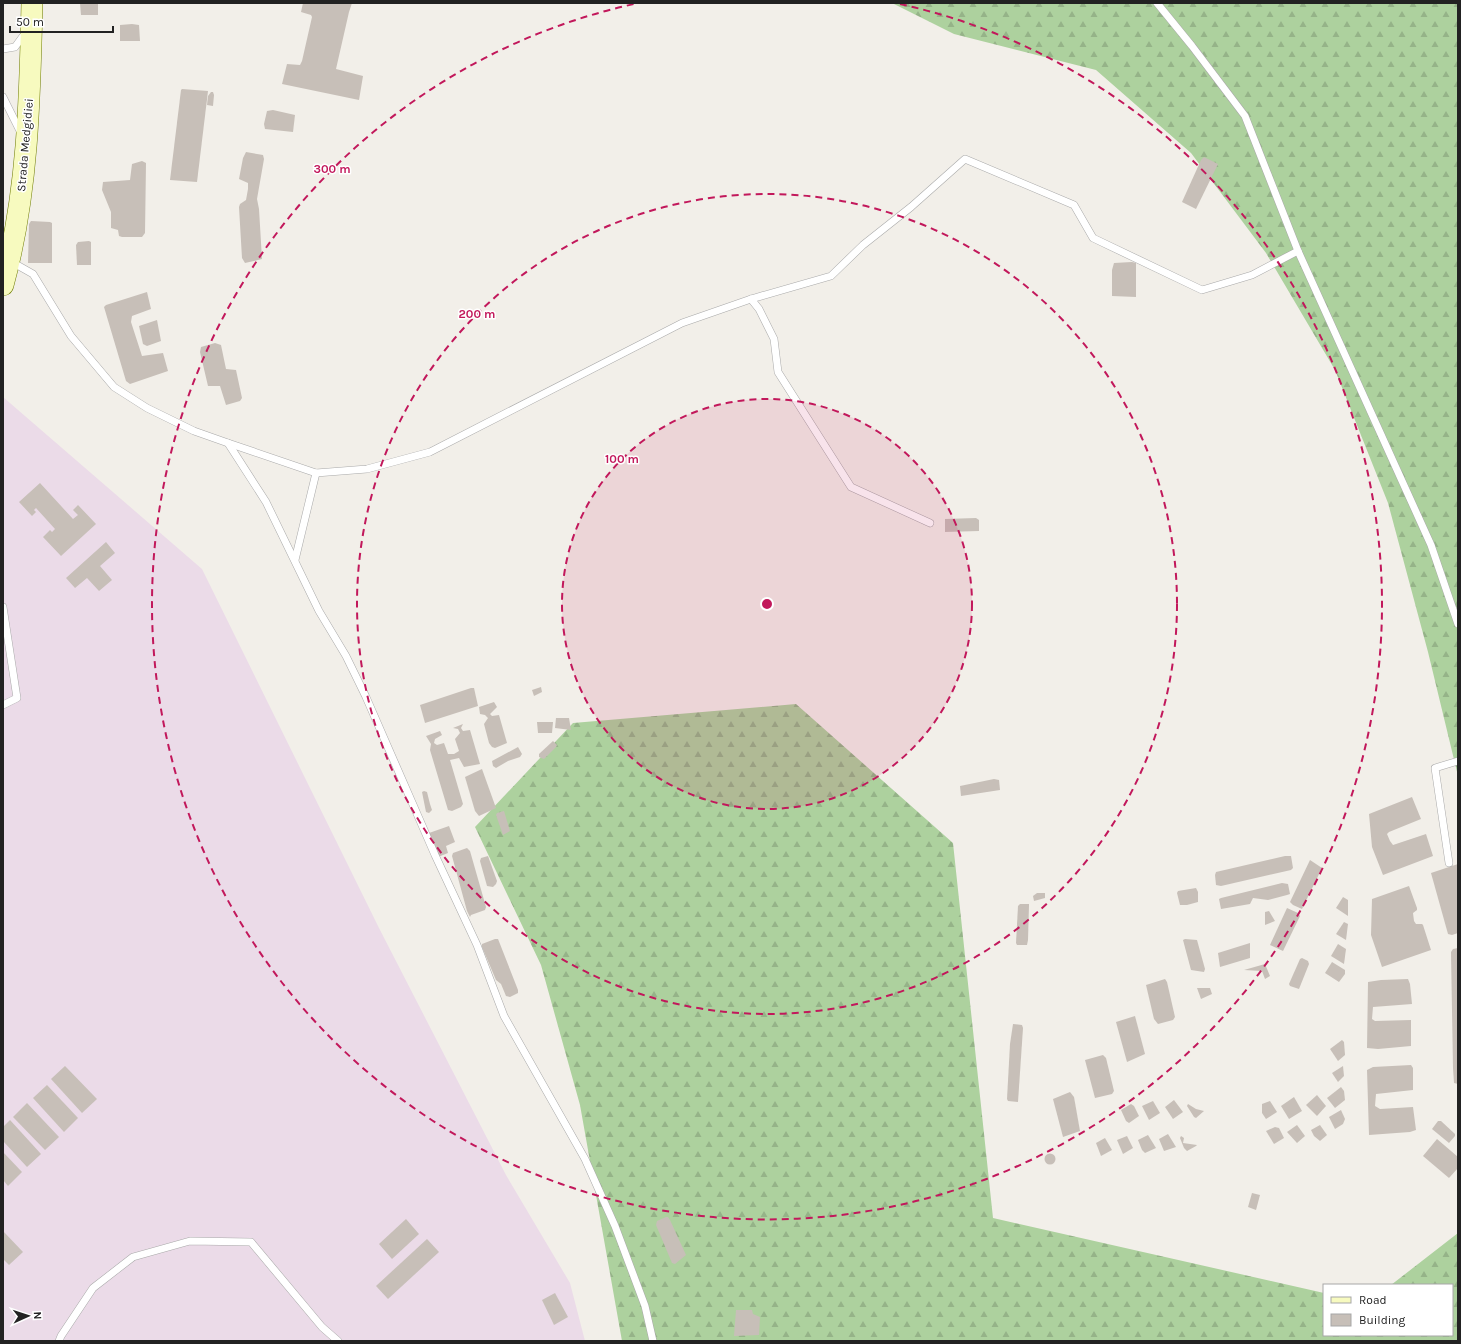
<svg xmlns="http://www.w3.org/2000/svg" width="1461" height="1344" font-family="Karla,sans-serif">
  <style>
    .industrial { fill: #ebdbe8 }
    .forest { fill: url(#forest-firs) }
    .building { fill: #c7bfb8 }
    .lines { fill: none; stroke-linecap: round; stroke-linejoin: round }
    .service-casing { stroke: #a9a9a9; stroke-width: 8 }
    .secondary-casing { stroke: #707d05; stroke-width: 22 }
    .service { stroke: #fff; stroke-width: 7 }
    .secondary { stroke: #f7fabf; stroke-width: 21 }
    .ring { fill: none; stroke: #c2185b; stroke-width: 2; stroke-dasharray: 7 5 }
    .labels { text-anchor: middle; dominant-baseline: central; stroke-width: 3; stroke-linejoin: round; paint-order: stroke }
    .street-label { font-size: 12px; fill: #222; stroke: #fff }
    .centre { fill: #c2185b; stroke: #fff; stroke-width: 2 }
    .ring-label { font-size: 12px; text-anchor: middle; font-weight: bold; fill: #c2185b; stroke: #fff; stroke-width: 3; stroke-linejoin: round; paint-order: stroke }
  </style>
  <defs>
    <pattern id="forest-firs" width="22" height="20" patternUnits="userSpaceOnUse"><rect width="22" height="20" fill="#add19e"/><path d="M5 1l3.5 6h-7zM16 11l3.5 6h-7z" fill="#95b388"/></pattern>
  </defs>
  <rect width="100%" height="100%" fill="#f2efe9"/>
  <path class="industrial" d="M3 397 202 569 379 928 506 1175 570 1283 585 1341H3Z"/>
  <g class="forest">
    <path d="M892 3H1458V776L1428 652 1388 503 1335 370 1266 253 1191 153 1096 70 954 34Z"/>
    <path d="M796 704 953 843 993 1218 1324 1293V1335H1452V1285H1391L1458 1233V1341H622L580 1105 541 965 475 827 573 723Z"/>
  </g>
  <g class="building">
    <path d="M80 3H98V15H81Z"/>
    <path d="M303 3H352L349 12 336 69 363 76 359 100 282 84 287 64 300 65 302 61 312 17 311 15 301 12Z"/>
    <path d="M132 24 139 25 140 41H120V25Z"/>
    <path d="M182 89 208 91 197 182 170 180 181 90Z"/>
    <path d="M211 92H213L214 95 213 106 207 105 208 96Z"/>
    <path d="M273 110 295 115 293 132 265 129 264 124 267 111Z"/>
    <path d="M246 152 263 155 264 159 257 199 259 209 262 259 245 263 242 258 239 207 240 204 246 200 248 189V183L239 179 243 158Z"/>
    <path d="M1204 157 1218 164 1196 209 1182 202 1201 160Z"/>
    <path d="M142 161 146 163 145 233 142 237H122L119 236 118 230 111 228V212L102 190 103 182 130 180 132 164Z"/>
    <path d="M31 221 50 222 52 223V263H28L29 224Z"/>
    <path d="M89 241 91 242V265H77L76 245 78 242Z"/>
    <path d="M1132 262 1136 263V297L1112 296V270L1114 263Z"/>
    <path d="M147 292 151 309 132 316 131 322 142 356 163 353 168 371 130 384 126 381 104 307 106 305Z"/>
    <path d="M157 320 161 341 147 346 143 344 139 326Z"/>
    <path d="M215 343 221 345 226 369 236 370 242 398 240 401 226 405 220 386H208L200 352 201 347Z"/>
    <path d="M40 483 73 519 78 515 73 510 78 505 96 524 61 556 43 537 50 530 52 532 55 529 36 508 34 510 36 512 32 516 19 502Z"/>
    <path d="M976 518 979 520V531L945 532V519Z"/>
    <path d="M106 542 115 553 100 566 112 580 99 591 87 578 75 588 66 578Z"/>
    <path d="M541 687 542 692 534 696 532 690Z"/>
    <path d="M471 688H474L478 706 425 723 420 705Z"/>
    <path d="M494 702 497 707 490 714 492 716 499 715 507 743 495 748 492 747 489 743 484 724 488 718 485 715 480 714 479 707Z"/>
    <path d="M556 718H569L571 730 555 728Z"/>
    <path d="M537 722H553L552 733H538Z"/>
    <path d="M463 724 461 728 463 731 470 730 480 764 464 767 459 758 450 760 463 804 461 807 452 811 448 810 430 750 431 744 426 736 440 731 442 735 435 739 434 743 437 745 444 743 448 754H454L459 751 455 739 460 733 458 729 453 728Z"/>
    <path d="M553 741 557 745 556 747 544 759 539 757V754Z"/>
    <path d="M518 747 522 754 520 757 508 761 496 768 493 766 492 761Z"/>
    <path d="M482 769 496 808 479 816 475 811 465 777Z"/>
    <path d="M994 779 999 780 1000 790 961 796 960 786Z"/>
    <path d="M424 791 427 792 430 804 432 810 429 813 426 812 422 792Z"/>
    <path d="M1412 797 1421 819 1389 832 1387 834 1390 841 1393 845 1426 834 1433 856 1383 875 1372 847 1369 814Z"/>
    <path d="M504 811 510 831 503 835 496 815 497 813Z"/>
    <path d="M449 826 455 842 446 846 448 853 438 857 429 833Z"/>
    <path d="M467 848 470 851 486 907 485 910 471 915 470 917 467 911 452 856 453 853Z"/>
    <path d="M488 856 497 881 496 884 493 887 487 886 480 861 481 858Z"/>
    <path d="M1285 856H1291L1293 868 1291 870 1221 886 1216 885 1215 875 1216 872Z"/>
    <path d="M1310 860 1322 868 1302 909 1293 905 1290 902Z"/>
    <path d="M1458 864V933L1452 935 1448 934 1431 873Z"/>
    <path d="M1282 883 1288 884 1290 894 1287 895 1268 900 1253 898 1250 904 1221 909 1219 899 1221 898Z"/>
    <path d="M1409 886 1417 908V910L1413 913 1414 921 1416 924H1422L1423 925 1431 950 1382 967 1371 935 1372 899Z"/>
    <path d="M1196 888 1198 892V902L1187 905H1180L1177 893 1178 891Z"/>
    <path d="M1037 893H1045V898L1034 901 1033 896Z"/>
    <path d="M1343 897 1348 900V916L1336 908Z"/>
    <path d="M1020 904H1029V905L1028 940 1027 945H1017L1016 943 1018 906Z"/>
    <path d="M1287 908 1298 913 1300 916 1283 951 1270 945Z"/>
    <path d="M1269 911 1275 921 1265 925V912Z"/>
    <path d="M1344 922 1348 924 1346 940 1336 934Z"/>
    <path d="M495 939H498L500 944 518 990V993L510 997 506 996 501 984 496 980 482 947V944Z"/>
    <path d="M1185 939 1197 940 1205 969 1204 972 1191 970 1183 940Z"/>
    <path d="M1250 943V958L1220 967 1218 953Z"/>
    <path d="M1338 944 1346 949 1344 964 1331 956Z"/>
    <path d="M1458 948V1084L1454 1083 1453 1068 1451 952 1453 949Z"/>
    <path d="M1302 958 1308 961 1309 964 1299 989 1290 986 1289 984 1300 959Z"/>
    <path d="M1332 962 1345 970V974L1339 982 1325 973Z"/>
    <path d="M1265 964 1270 976 1265 979 1262 971 1244 970Z"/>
    <path d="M1165 979 1167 982 1175 1017 1173 1020 1158 1024 1154 1019 1146 985Z"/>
    <path d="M1408 979 1410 984 1412 1004 1373 1007 1372 1019 1375 1021 1411 1020V1046L1378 1049 1367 1048 1368 982 1381 980Z"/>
    <path d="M1197 988H1210L1212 994 1201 999Z"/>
    <path d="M1135 1016 1145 1054 1127 1062 1116 1022Z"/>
    <path d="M1013 1024 1022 1025 1023 1028 1018 1102 1008 1101 1007 1099 1010 1044Z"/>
    <path d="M1342 1040 1344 1042 1345 1055 1338 1061 1330 1049Z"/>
    <path d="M1103 1055 1106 1058 1114 1091 1112 1094 1095 1098 1085 1060Z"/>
    <path d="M1411 1065 1413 1068V1090L1376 1094 1375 1106 1380 1109 1413 1107 1416 1130 1410 1132 1369 1135 1367 1070 1373 1067Z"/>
    <path d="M65 1066 97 1099 82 1113 51 1079Z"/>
    <path d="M1343 1066 1344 1076 1338 1082 1332 1073Z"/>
    <path d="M47 1085 78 1118 64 1132 33 1098Z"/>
    <path d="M1341 1087 1344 1091 1345 1100 1335 1108 1327 1098Z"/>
    <path d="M1070 1092 1074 1097 1080 1131 1063 1137 1053 1099Z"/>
    <path d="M1317 1095 1326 1106 1317 1116 1306 1105Z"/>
    <path d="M1294 1097 1302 1111 1289 1119 1281 1106Z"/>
    <path d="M1174 1100 1183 1112 1173 1119 1165 1107Z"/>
    <path d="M1153 1101 1160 1113 1149 1120 1142 1106Z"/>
    <path d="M1270 1101 1277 1112 1266 1119 1262 1113V1104Z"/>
    <path d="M27 1103 59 1137 45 1150 13 1117Z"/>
    <path d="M1131 1104 1134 1106 1139 1116 1129 1123 1126 1121 1121 1110Z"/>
    <path d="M1188 1104 1196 1109 1204 1111 1196 1118 1194 1117 1187 1106Z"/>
    <path d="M1341 1110 1345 1119 1343 1124 1335 1129 1329 1117Z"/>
    <path d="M10 1120 41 1154 27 1167 3 1141V1127Z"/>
    <path d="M1438 1121H1441L1455 1134V1136L1449 1143 1432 1129Z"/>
    <path d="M1297 1125 1305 1136 1297 1143 1287 1132Z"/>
    <path d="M1320 1125 1327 1135 1320 1141 1314 1136 1311 1130Z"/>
    <path d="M1275 1127 1279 1128 1284 1138 1274 1144 1266 1131Z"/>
    <path d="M1168 1134 1176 1147 1164 1151 1159 1139Z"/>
    <path d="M1148 1135 1156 1148 1145 1153 1142 1150 1138 1140Z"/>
    <path d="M1127 1136 1133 1148 1123 1154 1117 1140Z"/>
    <path d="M1181 1136 1184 1138 1183 1143 1197 1145 1196 1146 1187 1151 1184 1148 1180 1138Z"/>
    <path d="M1105 1138 1112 1150 1101 1156 1096 1143Z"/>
    <path d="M1437 1139 1458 1157V1168L1449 1178 1423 1156Z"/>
    <path d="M3 1152 22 1172 8 1186 3 1180Z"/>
    <circle cx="1050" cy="1159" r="5.5"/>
    <path d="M1252 1193 1260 1195 1256 1210 1248 1207Z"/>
    <path d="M666 1217H668L670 1220 686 1255 675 1264 672 1263 656 1225 657 1221Z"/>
    <path d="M406 1219 419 1234 392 1259 379 1244Z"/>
    <path d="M3 1231 23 1252 9 1265 3 1259Z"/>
    <path d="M427 1239 439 1252 388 1299 376 1286Z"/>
    <path d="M555 1293 568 1317 554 1325 542 1300Z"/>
    <path d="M736 1310H752L753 1314 760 1317 759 1335 734 1336Z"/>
  </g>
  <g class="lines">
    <defs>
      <g id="service">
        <path d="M1157 3 1192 46 1245 116 1298 251 1431 545 1458 624"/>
        <path d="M3 49 15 47 26 32"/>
        <path d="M3 97 21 133"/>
        <path d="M10 261 33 274 71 336 114 387 147 408 194 431 228 443 266 502 319 611 346 656 366 697 435 855 477 945 504 1016 585 1159 615 1226 645 1306 653 1341"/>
        <path d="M751 299 759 309 774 339 778 372 851 487 930 523"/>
        <path d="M228 443 316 473 367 469 430 452 682 323 751 299 831 276 863 245 911 207 965 159 1074 205 1093 238 1202 290 1252 275 1298 251"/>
        <path d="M295 560 316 473"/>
        <path d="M3 607 17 698 3 705"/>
        <path d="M1449 863 1435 768 1458 761"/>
        <path d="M59 1341 61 1336 93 1288 133 1257 190 1241 251 1242 322 1327 338 1341"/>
      </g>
      <path id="secondary" d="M3 285C28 194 30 97 32 3"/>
    </defs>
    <use href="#service" class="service-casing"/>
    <use href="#secondary" class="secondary-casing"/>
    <use href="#service" class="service"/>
    <use href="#secondary" class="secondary"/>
  </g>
  <circle cx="767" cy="604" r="205" fill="#c2185b" fill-opacity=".12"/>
  <g class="ring">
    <circle cx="767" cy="604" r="205"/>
    <circle cx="767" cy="604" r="410"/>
    <path d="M900 4A615 615 0 1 1 634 4"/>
  </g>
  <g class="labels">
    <g class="street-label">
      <text transform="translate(25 145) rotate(-85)">Strada Medgidiei</text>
    </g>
  </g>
  <circle cx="767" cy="604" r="6" class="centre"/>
  <g class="ring-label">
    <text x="332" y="173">300 m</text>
    <text x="477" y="318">200 m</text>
    <text x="622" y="463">100 m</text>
  </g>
  <rect width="1461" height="1344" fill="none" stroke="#222222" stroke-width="8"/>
  <rect x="1323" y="1284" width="130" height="52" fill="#ffffff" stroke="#a7a7a7"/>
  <rect x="1331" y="1297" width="20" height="6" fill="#f7fabf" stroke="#a7a7a7"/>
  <text x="1359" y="1304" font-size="12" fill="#222222">Road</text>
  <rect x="1331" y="1314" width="20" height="12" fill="#c7bfb8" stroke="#a7a7a7"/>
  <text x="1359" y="1324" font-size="12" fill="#222222">Building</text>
  <g transform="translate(28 1316) rotate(87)" stroke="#ffffff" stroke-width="3" paint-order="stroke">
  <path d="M0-3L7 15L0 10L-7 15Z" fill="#222222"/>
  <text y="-6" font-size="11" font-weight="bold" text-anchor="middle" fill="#222222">N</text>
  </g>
  <path d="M10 26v6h103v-6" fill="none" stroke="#222222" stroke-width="2"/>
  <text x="16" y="26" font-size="12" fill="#222222" stroke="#ffffff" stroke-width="3" paint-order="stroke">50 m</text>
</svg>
